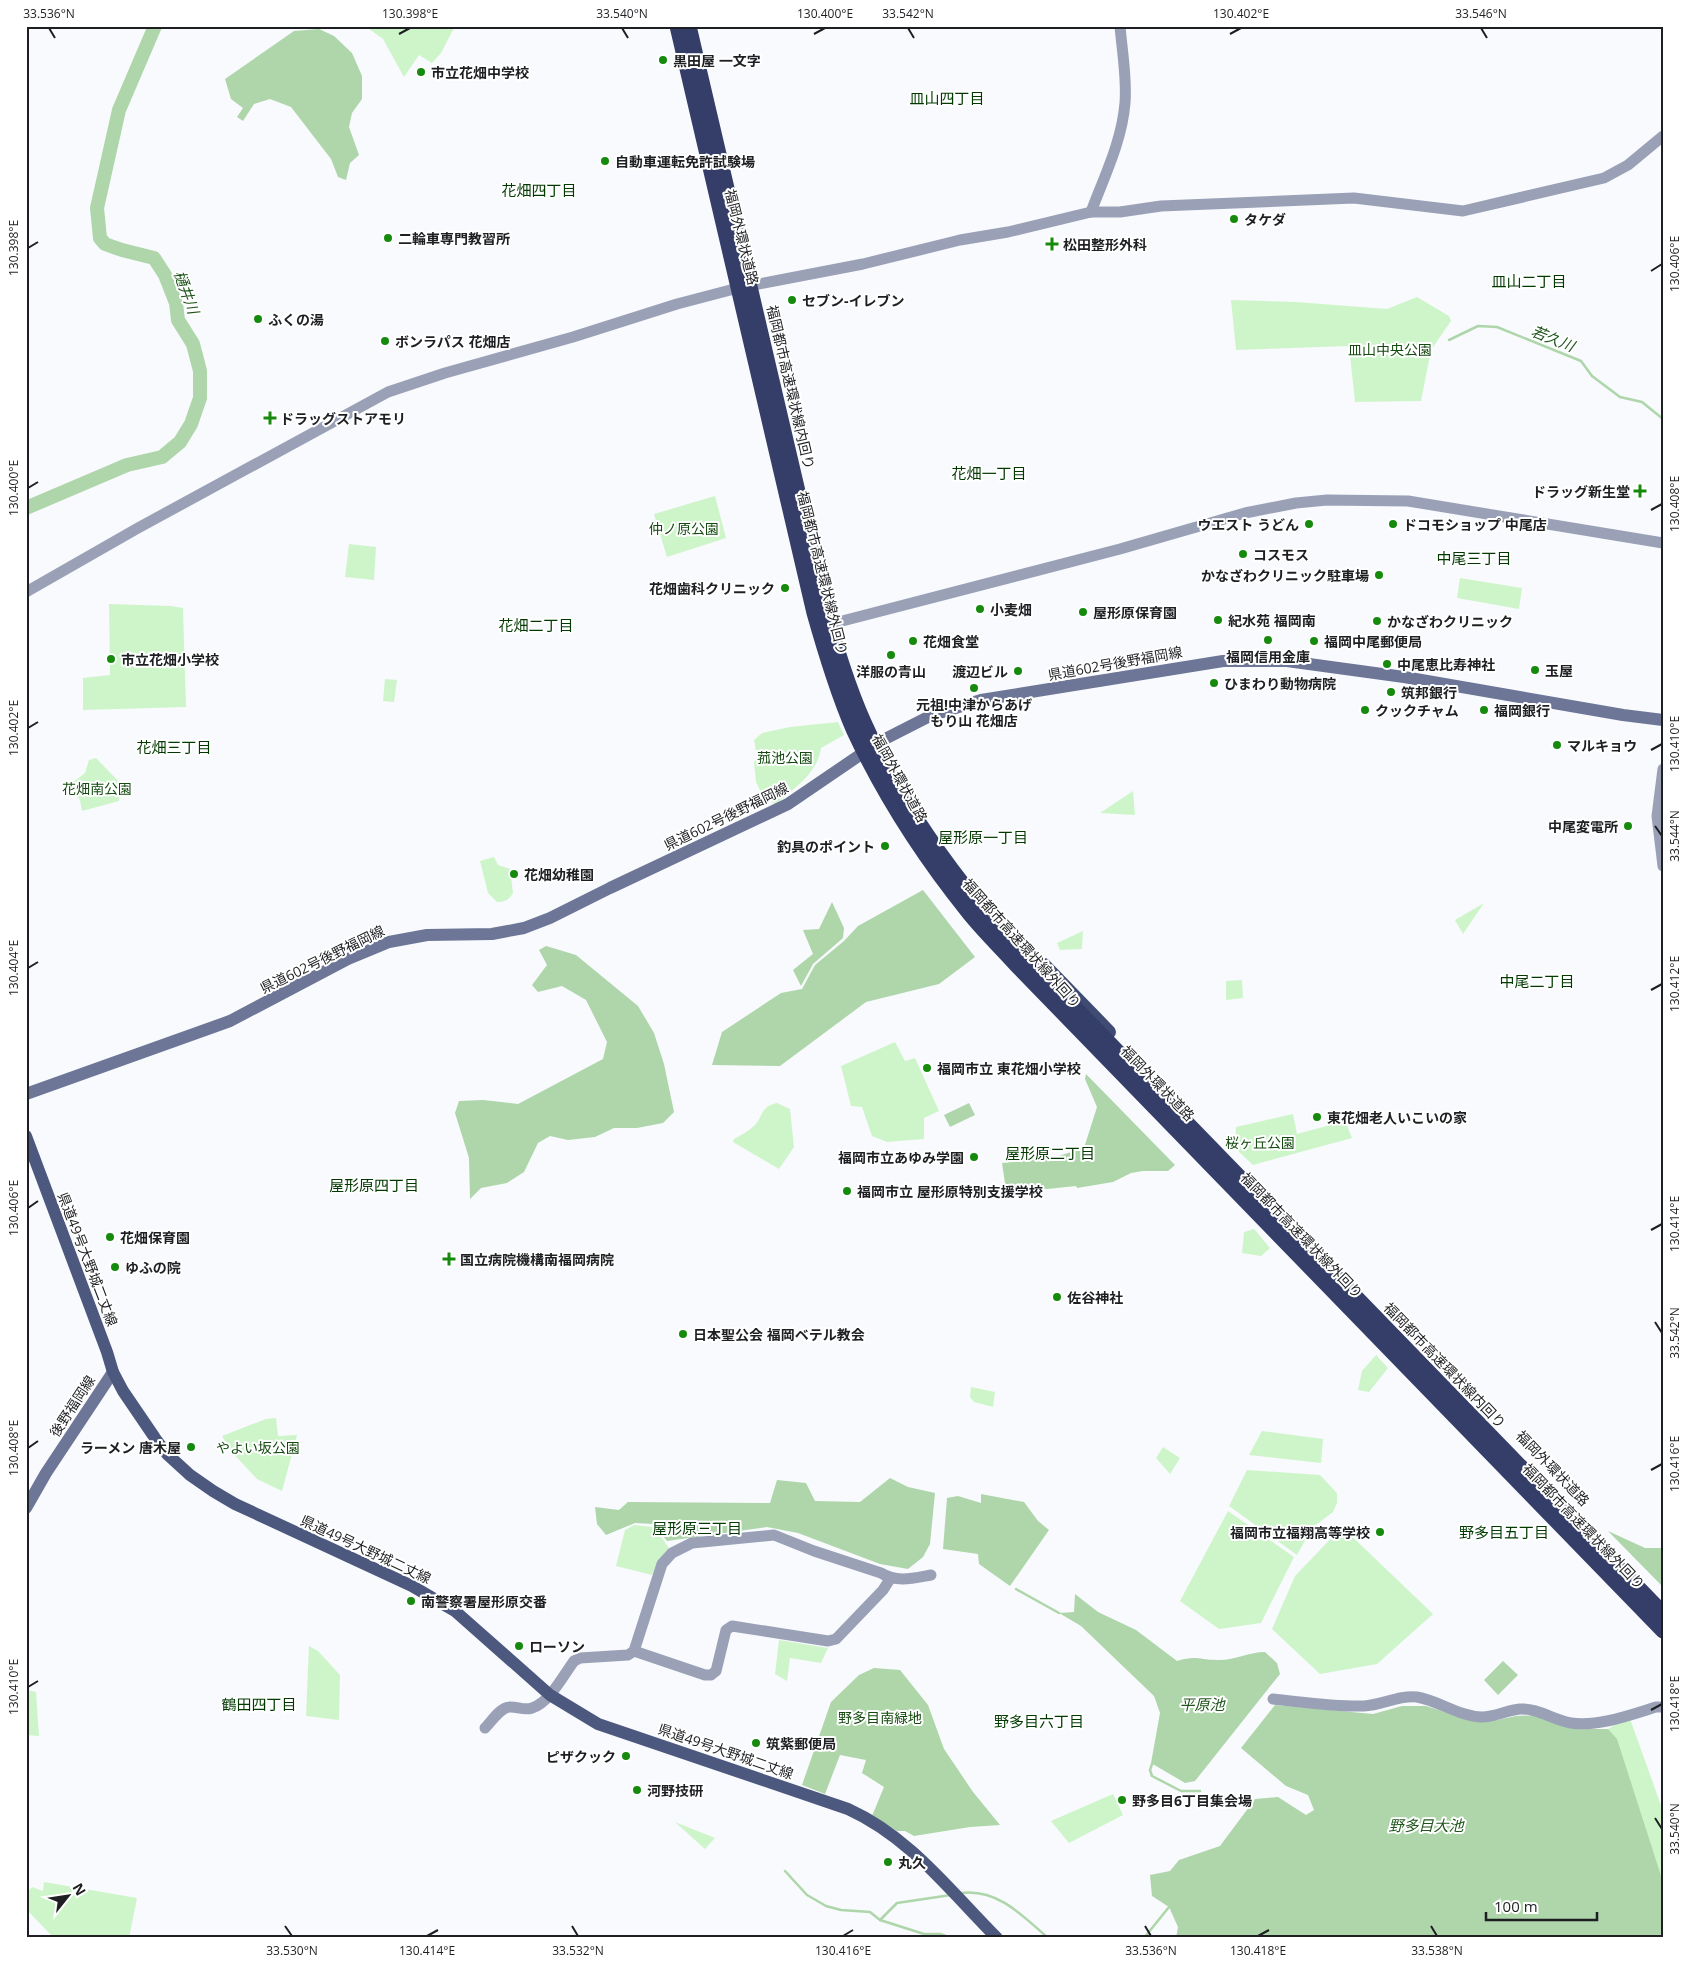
<svg xmlns="http://www.w3.org/2000/svg" width="1689" height="1964" font-family="'Open Sans','Noto Sans JP',sans-serif">
  <style>
    .green { fill: #cef5ca }
    .forest { fill: #aed6a9 }
    .water { fill: #aed6aa }
    .lines { fill: none; stroke-linecap: round; stroke-linejoin: round }
    .stream { stroke: #aed6aa; stroke-width: 2.5 }
    .river { stroke: #aed6aa; stroke-width: 14 }
    .tertiary { stroke: #9aa1b7; stroke-width: 11 }
    .secondary { stroke: #6d7696; stroke-width: 12 }
    .primary { stroke: #4d587e; stroke-width: 12 }
    .trunk { stroke: #404b73; stroke-width: 14 }
    .motorway-bridge { stroke: #343e68; stroke-width: 15 }
    .ticks { fill: none; stroke: #1e1f22; stroke-width: 2 }
    .poi-dot { fill: #158a0d; stroke: #fff; stroke-width: 2 }
    .labels { text-anchor: middle; dominant-baseline: central; stroke-width: 4; stroke-linejoin: round; paint-order: stroke }
    .poi-label { font-size: 14px; font-weight: bold; fill: #1e1f22; stroke: #fff; text-anchor: start }
    .street-label { font-size: 14px; fill: #1e1f22; stroke: #fff }
    .park-label { font-size: 14px; fill: #144a10; stroke: #fff }
    .neighbourhood-label { font-size: 15px; fill: #023900; stroke: #fff }
    .water-label { font-size: 15px; font-style: italic; fill: #1f541b; stroke: #fff }
    .neatline { fill: none; stroke: #1e1f22; stroke-width: 2 }
    .ticks-label { font-size: 12px; text-anchor: middle; fill: #1e1f22 }
  </style>
  <rect width="100%" height="100%" fill="#f8fafd"/>
  <g class="green">
    <path d="M365 26H455L441 53 432 63 419 55 404 77 383 39Z"/>
    <path d="M1417 297 1449 316 1451 321 1431 350 1421 401 1355 402 1349 346 1236 350 1231 300 1296 302 1387 309Z"/>
    <path d="M715 496 726 538 667 557 654 514Z"/>
    <path d="M349 544 376 547 374 580 345 577Z"/>
    <path d="M1460 578 1522 588 1519 609 1457 598Z"/>
    <path d="M109 604 171 606 183 608 186 707 83 710V678L110 675Z"/>
    <path d="M385 679 397 680 394 702 383 701Z"/>
    <path d="M838 722 844 735 821 748C818 773 793 789 775 805L761 792 756 782 754 762 757 757 754 740 762 733 790 727Z"/>
    <path d="M96 758 120 783 119 801 82 811 80 800 68 786 85 773 89 760Z"/>
    <path d="M1133 791 1135 815 1100 813Z"/>
    <path d="M494 857 498 865 510 869 513 893C509 900 505 902 497 902L488 893 480 861Z"/>
    <path d="M1484 903 1463 934 1455 920Z"/>
    <path d="M1083 931 1082 949 1060 950 1057 943Z"/>
    <path d="M1242 980 1243 998 1226 1000V981Z"/>
    <path d="M895 1042 905 1061 915 1058 939 1111 924 1118V1139L887 1142 872 1136 862 1107 851 1106 841 1066Z"/>
    <path d="M777 1103 790 1109 794 1147 779 1169 733 1142 734 1139C741 1135 749 1131 755 1125 763 1116 761 1106 777 1103Z"/>
    <path d="M1293 1114 1297 1134 1345 1121 1352 1138 1253 1165 1235 1148 1236 1127Z"/>
    <path d="M1254 1229 1270 1248 1261 1256 1242 1253 1244 1232Z"/>
    <path d="M1376 1355 1388 1368 1369 1392 1358 1390 1362 1371Z"/>
    <path d="M971 1387 995 1392 993 1407 974 1402 970 1397Z"/>
    <path d="M276 1418 278 1436 297 1435 282 1491 257 1479 230 1450 222 1436 266 1419Z"/>
    <path d="M1262 1431 1323 1439 1321 1463 1249 1455Z"/>
    <path d="M1163 1447 1180 1458 1170 1474 1156 1458Z"/>
    <path d="M1247 1470 1320 1475 1337 1493V1503L1333 1512 1312 1528 1297 1555 1229 1506Z"/>
    <path d="M1228 1511 1294 1557 1261 1623 1219 1629 1180 1601Z"/>
    <path d="M634 1525 654 1527 669 1548 659 1560 652 1575 616 1566 625 1530Z"/>
    <path d="M1342 1527 1433 1614 1377 1664 1320 1674 1272 1629 1295 1576Z"/>
    <path d="M779 1640 828 1648 821 1663 790 1658 787 1681 775 1674Z"/>
    <path d="M309 1646 318 1651 340 1675 339 1720 306 1716Z"/>
    <path d="M26 1690 36 1692 39 1736 26 1735Z"/>
    <path d="M1629 1716 1663 1811V1885L1608 1729Z"/>
    <path d="M1113 1794 1123 1815 1069 1843 1051 1821Z"/>
    <path d="M675 1822 715 1838 705 1849Z"/>
    <path d="M44 1882 137 1898 129 1938H54L26 1909V1894L32 1887 43 1891Z"/>
  </g>
  <g class="forest">
    <path d="M832 902 844 928 843 938 813 964 801 986 793 970 813 954 803 930 819 929Z"/>
    <path d="M874 1668 900 1670 928 1705 944 1749 973 1792 1000 1825 970 1827 914 1836 905 1831H897L872 1816 884 1787 862 1773 866 1760 840 1755 825 1794 802 1785 831 1702 859 1675Z"/>
  </g>
  <g class="water">
    <path d="M319 29 334 36 352 53 362 76V99L352 113 349 127 359 155 350 163 346 180 338 177 331 159 291 107 270 99 254 104 243 121 237 117 243 108 231 99 225 79 294 31Z"/>
    <path d="M923 890 975 957 939 984 866 1002 780 1066 712 1065 722 1032 781 993 802 989 815 965 844 941 858 926Z"/>
    <path d="M546 946 576 955 638 1006 654 1033 664 1064 674 1112 663 1123 637 1128H614L595 1137 568 1140 550 1136 538 1143 524 1172 507 1183 481 1188 470 1199 469 1158 455 1113 459 1101 483 1100 518 1104 603 1059 607 1042 586 1000 562 986 538 992 532 985 547 965 539 950Z"/>
    <path d="M1086 1074 1175 1165 1168 1171H1143L1131 1173 1113 1182 1077 1188 1076 1186 1047 1189 1017 1187 1006 1195H999L1006 1190 1002 1163 1052 1158 1084 1148 1097 1107 1085 1079Z"/>
    <path d="M969 1103 975 1115 950 1127 944 1115Z"/>
    <path d="M890 1478 908 1487 935 1493 930 1544 923 1557 908 1569 880 1564 798 1533 767 1527 667 1541 654 1524 635 1523 606 1535 597 1524 595 1507 619 1510 628 1502 770 1503 777 1480 806 1483 815 1501 860 1502Z"/>
    <path d="M981 1494 1024 1502 1038 1521 1049 1530 1010 1586 979 1564 978 1554 943 1549 947 1498 958 1496 981 1503Z"/>
    <path d="M1608 1531 1645 1548H1663V1587Z"/>
    <path d="M1075 1594 1098 1612 1136 1630 1177 1661C1196 1655 1199 1660 1217 1660 1233 1661 1249 1652 1265 1652L1277 1663 1280 1674 1195 1781 1185 1783 1151 1763 1160 1713 1154 1696 1081 1626 1059 1613 1074 1612Z"/>
    <path d="M1503 1661 1518 1675 1498 1695 1484 1680Z"/>
    <path d="M1275 1705 1373 1714 1402 1706H1426L1471 1720H1497L1516 1716 1540 1715 1576 1729H1608L1617 1739 1663 1882V1932L1657 1938H1176L1178 1927 1169 1907 1152 1896 1150 1875 1170 1871 1179 1860 1220 1846 1255 1799 1278 1797 1306 1815 1314 1810 1308 1795 1286 1786 1241 1748Z"/>
  </g>
  <g class="lines">
    <g class="stream">
      <path d="M1449 340 1478 326 1497 327 1581 361 1592 376 1620 397 1642 402 1663 419"/>
      <path d="M1016 1589 1059 1613"/>
      <path d="M1152 1764 1150 1770 1152 1776 1181 1791H1200"/>
      <path d="M785 1871 807 1895 826 1906 841 1910 870 1912 880 1920 924 1934H940L952 1938"/>
      <path d="M962 1893C998 1889 1023 1916 1048 1938"/>
      <path d="M880 1920 897 1903 951 1895"/>
      <path d="M1122 1938H1130"/>
      <path d="M1144 1938 1169 1907"/>
    </g>
    <path class="river" d="M26 508 127 465 162 457 180 442 191 424 200 398V371L193 344 178 320 176 303 165 275 154 258 122 250 105 244 100 238 97 208 119 110 155 26"/>
    <g class="tertiary">
      <path d="M1091 212C1104 177 1122 141 1125 103 1127 77 1122 51 1120 26"/>
      <path d="M26 592 138 528 388 392 445 373 573 337 677 304 738 288 863 264 960 240 1008 232 1091 212H1120L1161 206 1354 198 1463 211 1604 178 1628 165 1663 136"/>
      <path d="M823 626 1120 549 1245 513 1296 503 1327 500 1408 501 1663 543"/>
      <path d="M1663 769 1657 816 1663 866"/>
      <path d="M634 1651 705 1675H711L716 1671 726 1630 732 1626 828 1641 836 1639 883 1590 890 1579"/>
      <path d="M1273 1699C1303 1702 1334 1707 1364 1706 1382 1705 1399 1695 1417 1697 1439 1701 1459 1716 1482 1717 1495 1717 1507 1710 1520 1709 1538 1708 1553 1720 1571 1723 1598 1727 1630 1715 1656 1707H1663"/>
      <path d="M485 1728C491 1722 500 1708 509 1707 516 1706 524 1711 532 1708 550 1702 563 1676 574 1661L580 1658 628 1655 634 1651 662 1564 672 1553 692 1543 774 1535 814 1551 881 1573C897 1583 914 1578 931 1575"/>
    </g>
    <g class="secondary">
      <path d="M26 1094 230 1021 348 959 389 942 427 935 492 934 524 928 550 918 610 888 788 804 879 742 930 716 981 700 1223 661H1287L1404 677 1623 715 1663 720"/>
      <path d="M26 1508 46 1473 113 1372"/>
    </g>
    <path class="primary" d="M26 1136 107 1352 113 1372 123 1391 155 1438 167 1454 190 1475 213 1491 235 1504 412 1586 455 1611 550 1695 598 1724 848 1809C910 1837 950 1891 997 1938"/>
    <path class="trunk" d="M1044 965 1109 1032"/>
    <g class="motorway-bridge">
      <path d="M677 26 814 613C825 652 837 692 853 729 883 794 923 856 968 912 983 931 1001 948 1017 966L1663 1631"/>
      <path d="M689 26 826 611C837 649 848 686 864 722 893 788 934 849 979 904 994 923 1011 940 1027 958L1663 1613"/>
    </g>
  </g>
  <path class="ticks" d="M49 28 55 38M622 28 628 38M908 28 914 38M1481 28 1487 38M399 34 410 28M814 34 825 28M1230 34 1241 28M28 248 38 242M1651 271 1662 264M28 488 38 482M1651 510 1662 504M28 728 38 722M1651 750 1662 744M1655 826 1662 836M28 968 38 962M1651 990 1662 984M28 1208 38 1201M1651 1230 1662 1224M1655 1322 1662 1333M28 1448 38 1441M1651 1470 1662 1464M28 1687 38 1681M1651 1710 1662 1704M1655 1818 1662 1829M285 1926 292 1936M572 1926 578 1936M1145 1926 1151 1936M1431 1926 1437 1936M427 1936 438 1930M843 1936 853 1930M1258 1936 1269 1930"/>
  <g class="poi-dot">
    <circle cx="663" cy="60" r="5"/>
    <circle cx="421" cy="72" r="5"/>
    <circle cx="605" cy="161" r="5"/>
    <circle cx="1234" cy="219" r="5"/>
    <circle cx="388" cy="238" r="5"/>
    <path d="M1049.5 236.5h5v5h5v5h-5v5h-5v-5h-5v-5h5z"/>
    <circle cx="792" cy="300" r="5"/>
    <circle cx="258" cy="319" r="5"/>
    <circle cx="385" cy="341" r="5"/>
    <path d="M267.5 410.5h5v5h5v5h-5v5h-5v-5h-5v-5h5z"/>
    <path d="M1637.5 483.5h5v5h5v5h-5v5h-5v-5h-5v-5h5z"/>
    <circle cx="1309" cy="524" r="5"/>
    <circle cx="1393" cy="524" r="5"/>
    <circle cx="1243" cy="554" r="5"/>
    <circle cx="1379" cy="575" r="5"/>
    <circle cx="785" cy="588" r="5"/>
    <circle cx="980" cy="609" r="5"/>
    <circle cx="1083" cy="612" r="5"/>
    <circle cx="1218" cy="620" r="5"/>
    <circle cx="1377" cy="621" r="5"/>
    <circle cx="1268" cy="640" r="5"/>
    <circle cx="913" cy="641" r="5"/>
    <circle cx="1314" cy="641" r="5"/>
    <circle cx="891" cy="655" r="5"/>
    <circle cx="111" cy="659" r="5"/>
    <circle cx="1387" cy="664" r="5"/>
    <circle cx="1535" cy="670" r="5"/>
    <circle cx="1018" cy="671" r="5"/>
    <circle cx="1214" cy="683" r="5"/>
    <circle cx="974" cy="688" r="5"/>
    <circle cx="1391" cy="692" r="5"/>
    <circle cx="1365" cy="710" r="5"/>
    <circle cx="1484" cy="710" r="5"/>
    <circle cx="1557" cy="745" r="5"/>
    <circle cx="1628" cy="826" r="5"/>
    <circle cx="885" cy="846" r="5"/>
    <circle cx="514" cy="874" r="5"/>
    <circle cx="927" cy="1068" r="5"/>
    <circle cx="1317" cy="1117" r="5"/>
    <circle cx="974" cy="1157" r="5"/>
    <circle cx="847" cy="1191" r="5"/>
    <circle cx="110" cy="1237" r="5"/>
    <path d="M446.5 1251.5h5v5h5v5h-5v5h-5v-5h-5v-5h5z"/>
    <circle cx="115" cy="1267" r="5"/>
    <circle cx="1057" cy="1297" r="5"/>
    <circle cx="683" cy="1334" r="5"/>
    <circle cx="191" cy="1447" r="5"/>
    <circle cx="1380" cy="1532" r="5"/>
    <circle cx="411" cy="1601" r="5"/>
    <circle cx="519" cy="1646" r="5"/>
    <circle cx="756" cy="1743" r="5"/>
    <circle cx="626" cy="1756" r="5"/>
    <circle cx="637" cy="1790" r="5"/>
    <circle cx="1122" cy="1800" r="5"/>
    <circle cx="888" cy="1862" r="5"/>
  </g>
  <g class="labels">
    <g class="poi-label">
      <text x="673" y="60">黒田屋 一文字</text>
      <text x="431" y="72">市立花畑中学校</text>
      <text x="615" y="161">自動車運転免許試験場</text>
      <text x="1244" y="219">タケダ</text>
      <text x="398" y="238">二輪車専門教習所</text>
      <text x="1063" y="244">松田整形外科</text>
      <text x="802" y="300">セブン-イレブン</text>
      <text x="268" y="319">ふくの湯</text>
      <text x="395" y="341">ボンラパス 花畑店</text>
      <text x="280" y="418">ドラッグストアモリ</text>
      <text x="1630" y="491" text-anchor="end">ドラッグ新生堂</text>
      <text x="1299" y="524" text-anchor="end">ウエスト うどん</text>
      <text x="1403" y="524">ドコモショップ 中尾店</text>
      <text x="1253" y="554">コスモス</text>
      <text x="1369" y="575" text-anchor="end">かなざわクリニック駐車場</text>
      <text x="775" y="588" text-anchor="end">花畑歯科クリニック</text>
      <text x="990" y="609">小麦畑</text>
      <text x="1093" y="612">屋形原保育園</text>
      <text x="1228" y="620">紀水苑 福岡南</text>
      <text x="1387" y="621">かなざわクリニック</text>
      <text x="923" y="641">花畑食堂</text>
      <text x="1324" y="641">福岡中尾郵便局</text>
      <text x="1268" y="656" text-anchor="middle">福岡信用金庫</text>
      <text x="121" y="659">市立花畑小学校</text>
      <text x="1397" y="664">中尾恵比寿神社</text>
      <text x="1545" y="670">玉屋</text>
      <text x="891" y="671" text-anchor="middle">洋服の青山</text>
      <text x="1008" y="671" text-anchor="end">渡辺ビル</text>
      <text x="1224" y="683">ひまわり動物病院</text>
      <text x="1401" y="692">筑邦銀行</text>
      <text x="974" y="704" text-anchor="middle">元祖!中津からあげ<tspan x="974" dy="16">もり山 花畑店</tspan></text>
      <text x="1375" y="710">クックチャム</text>
      <text x="1494" y="710">福岡銀行</text>
      <text x="1567" y="745">マルキョウ</text>
      <text x="1618" y="826" text-anchor="end">中尾変電所</text>
      <text x="875" y="846" text-anchor="end">釣具のポイント</text>
      <text x="524" y="874">花畑幼稚園</text>
      <text x="937" y="1068">福岡市立 東花畑小学校</text>
      <text x="1327" y="1117">東花畑老人いこいの家</text>
      <text x="964" y="1157" text-anchor="end">福岡市立あゆみ学園</text>
      <text x="857" y="1191">福岡市立 屋形原特別支援学校</text>
      <text x="120" y="1237">花畑保育園</text>
      <text x="460" y="1259">国立病院機構南福岡病院</text>
      <text x="125" y="1267">ゆふの院</text>
      <text x="1067" y="1297">佐谷神社</text>
      <text x="693" y="1334">日本聖公会 福岡ベテル教会</text>
      <text x="181" y="1447" text-anchor="end">ラーメン 唐木屋</text>
      <text x="1370" y="1532" text-anchor="end">福岡市立福翔高等学校</text>
      <text x="421" y="1601">南警察署屋形原交番</text>
      <text x="529" y="1646">ローソン</text>
      <text x="766" y="1743">筑紫郵便局</text>
      <text x="616" y="1756" text-anchor="end">ピザクック</text>
      <text x="647" y="1790">河野技研</text>
      <text x="1132" y="1800">野多目6丁目集会場</text>
      <text x="898" y="1862">丸久</text>
    </g>
    <g class="street-label">
      <text transform="translate(742 237) rotate(76)">福岡外環状道路</text>
      <text transform="translate(791 387) rotate(77)">福岡都市高速環状線内回り</text>
      <text transform="translate(823 573) rotate(76)">福岡都市高速環状線外回り</text>
      <text transform="translate(1115 663) rotate(-10)">県道602号後野福岡線</text>
      <text transform="translate(900 778) rotate(61)">福岡外環状道路</text>
      <text transform="translate(726 816) rotate(-26)">県道602号後野福岡線</text>
      <text transform="translate(1022 943) rotate(48)">福岡都市高速環状線外回り</text>
      <text transform="translate(322 959) rotate(-26)">県道602号後野福岡線</text>
      <text transform="translate(1158 1083) rotate(46)">福岡外環状道路</text>
      <text transform="translate(1302 1235) rotate(46)">福岡都市高速環状線外回り</text>
      <text transform="translate(88 1259) rotate(69)">県道49号大野城二丈線</text>
      <text transform="translate(1445 1365) rotate(46)">福岡都市高速環状線内回り</text>
      <text transform="translate(72 1406) rotate(-57)">後野福岡線</text>
      <text transform="translate(1553 1468) rotate(46)">福岡外環状道路</text>
      <text transform="translate(1584 1526) rotate(46)">福岡都市高速環状線外回り</text>
      <text transform="translate(366 1549) rotate(25)">県道49号大野城二丈線</text>
      <text transform="translate(726 1751) rotate(19)">県道49号大野城二丈線</text>
    </g>
    <g class="park-label">
      <text x="1390" y="349">皿山中央公園</text>
      <text x="684" y="528">仲ノ原公園</text>
      <text x="785" y="757">菰池公園</text>
      <text x="97" y="788">花畑南公園</text>
      <text x="1260" y="1142">桜ヶ丘公園</text>
      <text x="258" y="1447">やよい坂公園</text>
      <text x="880" y="1717">野多目南緑地</text>
    </g>
    <g class="neighbourhood-label">
      <text x="947" y="98">皿山四丁目</text>
      <text x="539" y="190">花畑四丁目</text>
      <text x="1529" y="281">皿山二丁目</text>
      <text x="989" y="473">花畑一丁目</text>
      <text x="1474" y="558">中尾三丁目</text>
      <text x="536" y="625">花畑二丁目</text>
      <text x="174" y="747">花畑三丁目</text>
      <text x="983" y="837">屋形原一丁目</text>
      <text x="1537" y="981">中尾二丁目</text>
      <text x="1050" y="1153">屋形原二丁目</text>
      <text x="374" y="1185">屋形原四丁目</text>
      <text x="697" y="1528">屋形原三丁目</text>
      <text x="1504" y="1532">野多目五丁目</text>
      <text x="259" y="1704">鶴田四丁目</text>
      <text x="1039" y="1721">野多目六丁目</text>
    </g>
    <g class="water-label">
      <text transform="translate(187 292) rotate(70)">樋井川</text>
      <text transform="translate(1553 338) rotate(22)">若久川</text>
      <text x="1202" y="1704">平原池</text>
      <text x="1426" y="1825">野多目大池</text>
    </g>
  </g>
  <rect width="1689" height="1964" fill="none" stroke="#ffffff" stroke-width="55"/>
  <g transform="translate(68 1896) rotate(60)" stroke="#ffffff" stroke-width="4" paint-order="stroke">
  <path d="M0-4L9 19L0 12L-9 19Z" fill="#1e1f22"/>
  <text y="-8" font-size="14" font-weight="bold" text-anchor="middle" fill="#1e1f22">N</text>
  </g>
  <path d="M1486 1912v8h111v-8" fill="none" stroke="#1e1f22" stroke-width="2.5"/>
  <text x="1494" y="1912" font-size="15" fill="#1e1f22" stroke="#ffffff" stroke-width="4" paint-order="stroke">100 m</text>
  <rect x="28" y="28" width="1634" height="1908" class="neatline"/>
  <g class="ticks-label">
    <text x="49" y="18">33.536°N</text>
    <text x="410" y="18">130.398°E</text>
    <text x="622" y="18">33.540°N</text>
    <text x="825" y="18">130.400°E</text>
    <text x="908" y="18">33.542°N</text>
    <text x="1241" y="18">130.402°E</text>
    <text x="1481" y="18">33.546°N</text>
    <text transform="translate(14 248) rotate(-90)" y="4">130.398°E</text>
    <text transform="translate(1675 264) rotate(-90)" y="4">130.406°E</text>
    <text transform="translate(14 488) rotate(-90)" y="4">130.400°E</text>
    <text transform="translate(1675 504) rotate(-90)" y="4">130.408°E</text>
    <text transform="translate(14 728) rotate(-90)" y="4">130.402°E</text>
    <text transform="translate(1675 744) rotate(-90)" y="4">130.410°E</text>
    <text transform="translate(1675 836) rotate(-90)" y="4">33.544°N</text>
    <text transform="translate(14 968) rotate(-90)" y="4">130.404°E</text>
    <text transform="translate(1675 984) rotate(-90)" y="4">130.412°E</text>
    <text transform="translate(14 1208) rotate(-90)" y="4">130.406°E</text>
    <text transform="translate(1675 1224) rotate(-90)" y="4">130.414°E</text>
    <text transform="translate(1675 1333) rotate(-90)" y="4">33.542°N</text>
    <text transform="translate(14 1448) rotate(-90)" y="4">130.408°E</text>
    <text transform="translate(1675 1464) rotate(-90)" y="4">130.416°E</text>
    <text transform="translate(14 1687) rotate(-90)" y="4">130.410°E</text>
    <text transform="translate(1675 1704) rotate(-90)" y="4">130.418°E</text>
    <text transform="translate(1675 1829) rotate(-90)" y="4">33.540°N</text>
    <text x="292" y="1955">33.530°N</text>
    <text x="427" y="1955">130.414°E</text>
    <text x="578" y="1955">33.532°N</text>
    <text x="843" y="1955">130.416°E</text>
    <text x="1151" y="1955">33.536°N</text>
    <text x="1258" y="1955">130.418°E</text>
    <text x="1437" y="1955">33.538°N</text>
  </g>
</svg>
